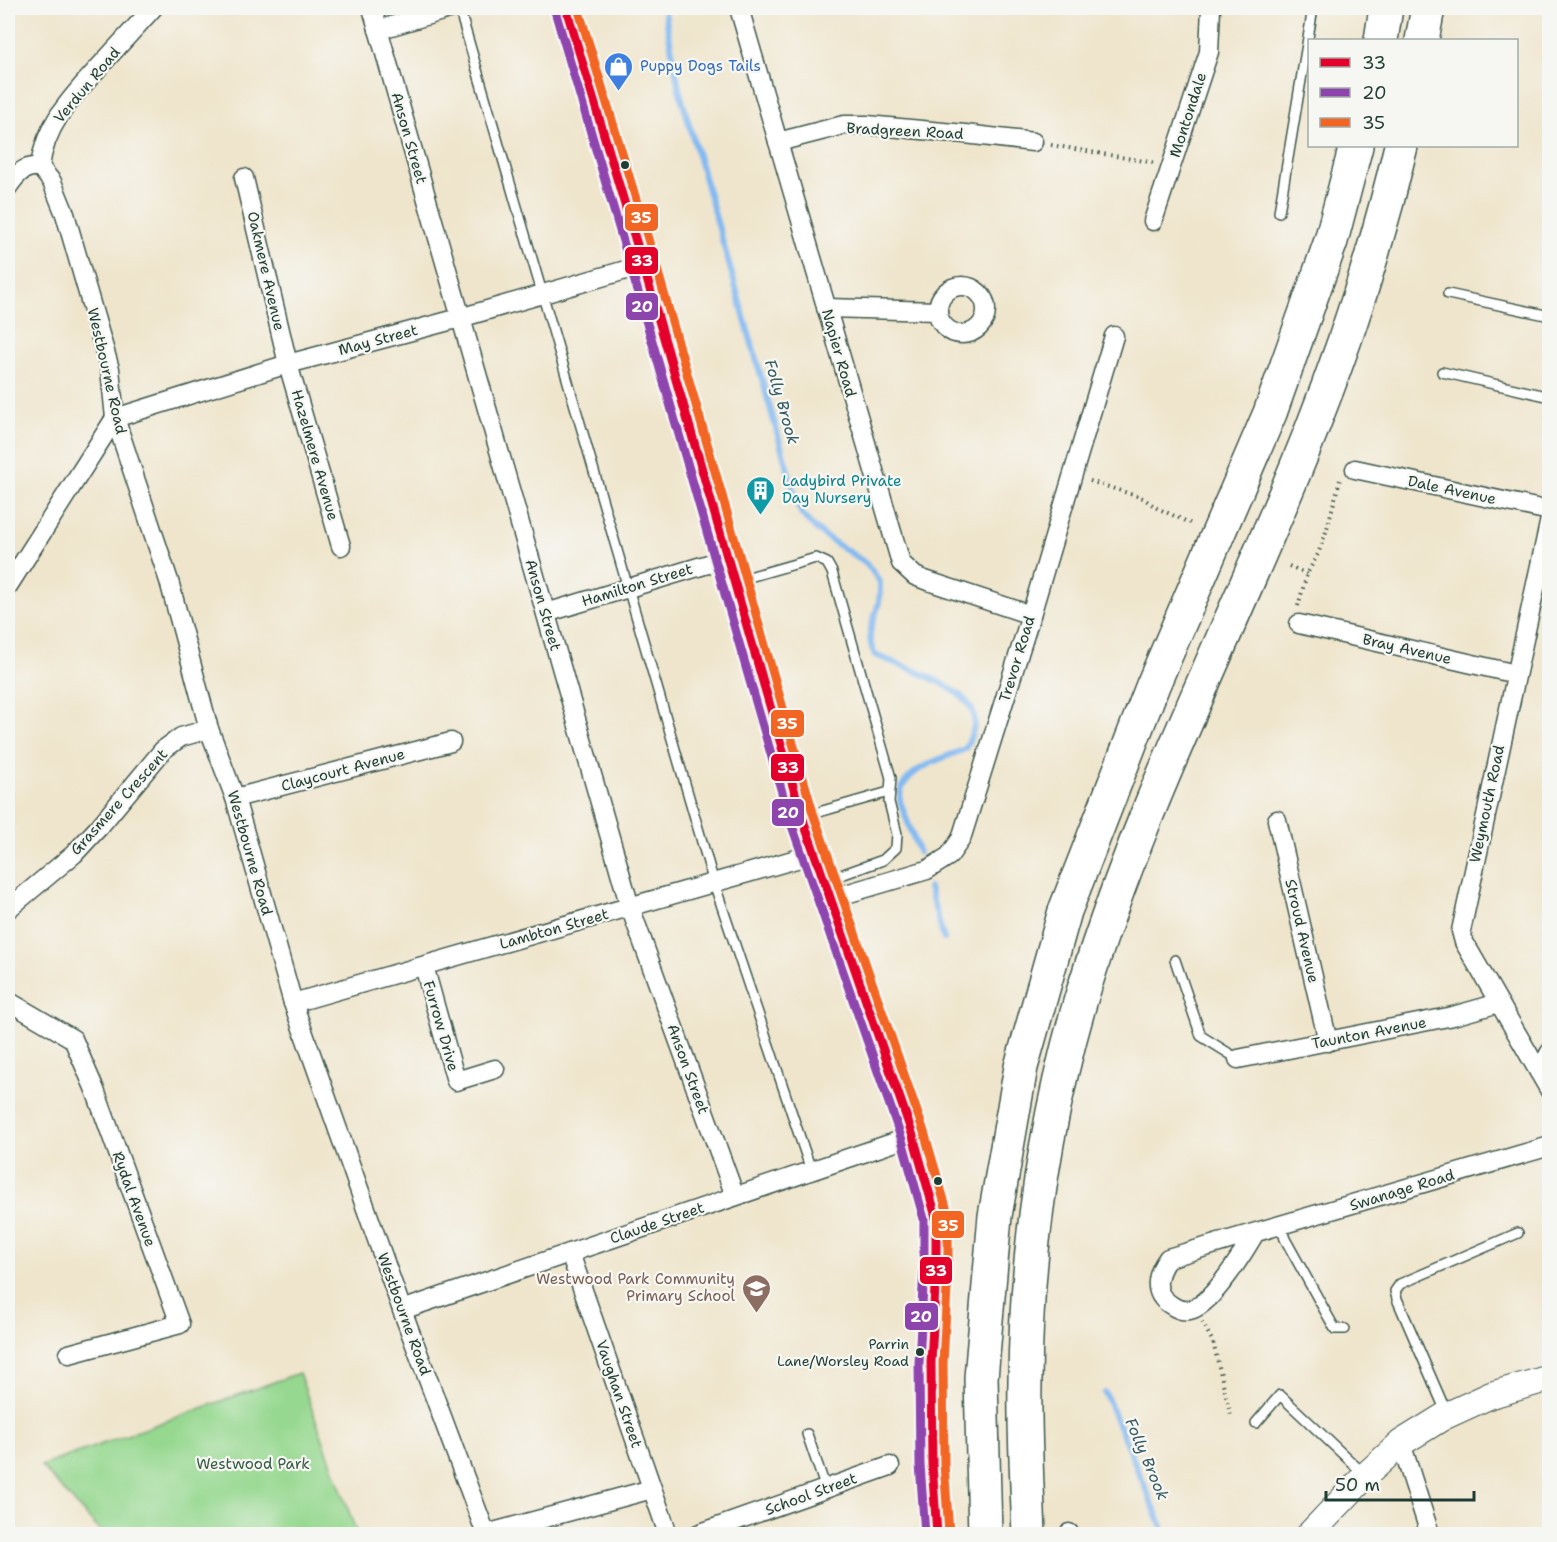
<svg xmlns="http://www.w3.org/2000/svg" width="1557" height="1542" font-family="'Shantell Sans',sans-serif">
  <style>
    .green { fill: #96d890; stroke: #5a8a62; stroke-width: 1.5 }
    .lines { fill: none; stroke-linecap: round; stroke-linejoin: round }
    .stream { stroke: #82b9f1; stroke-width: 6 }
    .lane-casing { stroke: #3e564b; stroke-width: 12 }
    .street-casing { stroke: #3e564b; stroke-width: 21 }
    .secondary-casing { stroke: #3e564b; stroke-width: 28 }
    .highway-casing { stroke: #3e564b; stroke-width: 36 }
    .path { stroke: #3e564b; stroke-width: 4; stroke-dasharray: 1.5 4.5; stroke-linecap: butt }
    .lane { stroke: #fff; stroke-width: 9 }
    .street { stroke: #fff; stroke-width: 18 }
    .secondary { stroke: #fff; stroke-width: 26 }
    .highway { stroke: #fff; stroke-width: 33 }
    .bus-1-casing { stroke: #f6f6f2; stroke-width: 14 }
    .bus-2-casing { stroke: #f6f6f2; stroke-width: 14 }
    .bus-3-casing { stroke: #f6f6f2; stroke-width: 14 }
    .bus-1 { stroke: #e4002b; stroke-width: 9 }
    .bus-2 { stroke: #8e44ad; stroke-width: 9 }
    .bus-3 { stroke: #f26522; stroke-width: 9 }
    .bus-dot { fill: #1f3d34; stroke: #f6f6f2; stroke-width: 2 }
    .labels { text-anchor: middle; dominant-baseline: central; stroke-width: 4.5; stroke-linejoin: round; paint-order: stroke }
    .bus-label { font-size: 14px; fill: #1f3d34; stroke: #f6f6f2; text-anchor: end }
    .shop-label { font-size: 15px; fill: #366cbe; stroke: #f6f6f2; text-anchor: start }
    .street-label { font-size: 15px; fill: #1f3d34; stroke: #f6f6f2 }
    .culture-label { font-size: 15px; fill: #0d838f; stroke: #f6f6f2; text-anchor: start }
    .education-label { font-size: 15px; fill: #785e54; stroke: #f6f6f2; text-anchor: end }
    .park-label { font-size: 15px; fill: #375c46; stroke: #f6f6f2 }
    .water-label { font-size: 16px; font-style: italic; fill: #385c63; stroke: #f6f6f2 }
    .line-badge { stroke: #f6f6f2; stroke-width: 2 }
    .badge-label { font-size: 16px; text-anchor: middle; font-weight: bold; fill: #fff }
  </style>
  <rect width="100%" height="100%" fill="#f6f6f2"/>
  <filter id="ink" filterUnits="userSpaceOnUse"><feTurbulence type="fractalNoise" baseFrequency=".0167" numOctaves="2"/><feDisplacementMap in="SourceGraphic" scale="12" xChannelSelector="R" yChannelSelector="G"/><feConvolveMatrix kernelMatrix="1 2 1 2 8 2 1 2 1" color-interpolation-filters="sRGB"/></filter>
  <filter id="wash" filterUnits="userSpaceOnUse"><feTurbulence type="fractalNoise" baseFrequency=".008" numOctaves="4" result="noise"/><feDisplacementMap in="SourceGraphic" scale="24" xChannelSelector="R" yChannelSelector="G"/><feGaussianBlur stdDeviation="1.35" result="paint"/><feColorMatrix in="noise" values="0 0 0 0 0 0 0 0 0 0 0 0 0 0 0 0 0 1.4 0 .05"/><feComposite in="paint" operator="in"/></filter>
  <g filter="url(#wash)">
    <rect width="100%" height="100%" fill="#efe5cc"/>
    <path class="green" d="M299 1373 357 1534H103L41 1466Z"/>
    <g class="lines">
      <g class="stream">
        <path d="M664 8 679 89 799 509C814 535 842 545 865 563 871 568 875 576 880 582 880 588 880 595 879 602 874 624 864 632 875 655 900 666 971 687 974 717 976 728 970 739 965 749 942 759 898 770 900 801L919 853"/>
        <path d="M929 888 944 939"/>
        <path d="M1105 1393 1165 1534"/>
      </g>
    </g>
  </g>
  <g filter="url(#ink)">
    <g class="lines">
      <defs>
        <g id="lane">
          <path d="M459 8 714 883 811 1170"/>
          <path d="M1279 212 1313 8"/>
          <path d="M1448 294 1550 316"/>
          <path d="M1442 372 1550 397"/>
          <path d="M735 581 816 558 827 563 832 572 891 778 889 802 897 834 896 848 883 860 841 875 836 879 832 889"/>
          <path d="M805 816 889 792"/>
          <path d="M1175 960 1201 1036 1238 1059"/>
          <path d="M1281 1226 1285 1239 1335 1329H1345"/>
          <path d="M1447 1414 1397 1299 1395 1291 1400 1284 1518 1233"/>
          <path d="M1256 1423 1280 1395 1365 1475"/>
          <path d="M807 1434 826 1489"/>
        </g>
        <g id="street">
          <path d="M372 8 630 907 735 1196"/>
          <path d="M739 8 901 563 915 576 925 580 1031 615"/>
          <path d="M378 30 452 8"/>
          <path d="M778 142 844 125H867L965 134 1033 142"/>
          <path d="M40 167 52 182 65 214 110 369 115 418 169 581 209 729 235 798 293 1003 402 1310 486 1534"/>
          <path d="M40 167C45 124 72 97 100 66 118 46 136 27 153 8"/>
          <path d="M244 178 288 364 341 546"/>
          <path d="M8 187C16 175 24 165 40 167"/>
          <path d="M1153 221 1209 52 1211 8"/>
          <circle cx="962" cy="310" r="24"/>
          <path d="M826 308 938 311"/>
          <path d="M115 418 288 364 460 318 643 265"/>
          <path d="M1355 469 1550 511"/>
          <path d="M8 586 115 418"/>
          <path d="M546 613 728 558"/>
          <path d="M1299 624 1516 674"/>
          <path d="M235 798 451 742"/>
          <path d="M1277 820 1328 1042"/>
          <path d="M829 899 927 870 949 856 961 839 1031 615 1114 336"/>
          <path d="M8 909 74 854 99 827 163 750 181 737 209 729"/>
          <path d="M424 966 456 1081 495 1069"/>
          <path d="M8 1001 73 1039 95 1090 180 1324 69 1354"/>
          <path d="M293 1003 814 854"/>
          <path d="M1550 1052 1539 1072 1550 1091"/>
          <path d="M1238 1059 1453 1016 1499 1003"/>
          <path d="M1539 1072 1464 942 1461 931 1550 519"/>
          <path d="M1255 1233C1244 1252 1213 1302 1193 1309 1185 1312 1178 1310 1171 1305 1151 1293 1157 1273 1168 1258L1550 1146"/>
          <path d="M570 1253 668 1534"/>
          <path d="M402 1310 913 1136"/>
          <path d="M1401 1443 1430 1534"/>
          <path d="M1069 1533V1534"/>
          <path d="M486 1534 652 1489"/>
          <path d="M698 1534 890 1466"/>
        </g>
        <g id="secondary">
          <path d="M566 8 643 265 802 817 829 899 913 1136 936 1217V1268L931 1363 932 1464 937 1534"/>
          <path d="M1310 1534 1366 1475 1401 1443 1443 1417 1491 1395 1550 1378"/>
        </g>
        <g id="highway">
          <path d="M1381 40 1386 8"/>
          <path d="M1422 40 1428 8"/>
          <path d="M985 1534 981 1378 995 1216 1021 1067 1065 911 1153 685 1270 413 1331 241 1356 146"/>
          <path d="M1029 1534C1027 1483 1024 1432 1025 1381 1026 1253 1045 1122 1081 999 1140 803 1236 621 1311 431 1348 338 1378 243 1401 146"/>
        </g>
      </defs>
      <use href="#lane" class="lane-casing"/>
      <use href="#street" class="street-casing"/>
      <use href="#secondary" class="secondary-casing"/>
      <use href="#highway" class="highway-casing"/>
      <g class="path">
        <path d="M8 9 9 8"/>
        <path d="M1051 145 1156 163"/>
        <path d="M1090 481 1143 498 1157 508 1190 523"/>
        <path d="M1289 566 1307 574"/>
        <path d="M1298 606 1307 574 1318 554 1326 532 1340 480"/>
        <path d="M1202 1322 1213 1342 1231 1417"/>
      </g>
      <use href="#lane" class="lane"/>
      <use href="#street" class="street"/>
      <use href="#secondary" class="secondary"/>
      <use href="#highway" class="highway"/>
      <defs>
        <path id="bus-1" d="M566 8 643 265 802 817 913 1136 936 1217V1268L931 1363 932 1464 937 1534"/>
        <path id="bus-2" d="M555 11 631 268 790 820 902 1140 924 1219V1268L919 1363 920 1464 925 1534"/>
        <path id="bus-3" d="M578 8 655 262 813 813 924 1132 948 1214V1269L943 1363 944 1464 949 1533"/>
      </defs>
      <use href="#bus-1" class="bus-1-casing"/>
      <use href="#bus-2" class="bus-2-casing"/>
      <use href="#bus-3" class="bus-3-casing"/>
      <use href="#bus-1" class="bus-1"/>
      <use href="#bus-2" class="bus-2"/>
      <use href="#bus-3" class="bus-3"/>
    </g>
  </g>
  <defs>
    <symbol id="shop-pin" viewBox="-11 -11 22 30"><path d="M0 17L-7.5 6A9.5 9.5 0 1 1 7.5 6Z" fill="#3f7fe0" stroke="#f6f6f2"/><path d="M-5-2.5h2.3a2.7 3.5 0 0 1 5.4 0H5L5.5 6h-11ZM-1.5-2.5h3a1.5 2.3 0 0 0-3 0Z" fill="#fff"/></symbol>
    <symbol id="building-pin" viewBox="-11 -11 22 30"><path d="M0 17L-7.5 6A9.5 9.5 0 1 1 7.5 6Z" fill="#0f9aa8" stroke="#f6f6f2"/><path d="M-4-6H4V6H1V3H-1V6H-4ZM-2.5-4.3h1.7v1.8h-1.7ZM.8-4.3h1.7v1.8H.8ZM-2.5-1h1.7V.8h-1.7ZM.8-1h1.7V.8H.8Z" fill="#fff"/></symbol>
    <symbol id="school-pin" viewBox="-11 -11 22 30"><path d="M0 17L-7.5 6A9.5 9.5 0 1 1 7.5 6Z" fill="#8d6e63" stroke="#f6f6f2"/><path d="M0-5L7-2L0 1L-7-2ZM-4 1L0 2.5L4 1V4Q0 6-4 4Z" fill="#fff"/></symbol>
  </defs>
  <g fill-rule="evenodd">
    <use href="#shop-pin" x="602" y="50" width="33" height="45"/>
    <use href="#building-pin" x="744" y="474" width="33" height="45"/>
    <use href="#school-pin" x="740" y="1272" width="33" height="45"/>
  </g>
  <g class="bus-dot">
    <circle cx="625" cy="165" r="5"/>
    <circle cx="938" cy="1181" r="5"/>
    <circle cx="920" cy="1352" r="5"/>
  </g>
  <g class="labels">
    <g class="bus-label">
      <text x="909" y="1344">Parrin<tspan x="909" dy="17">Lane/Worsley Road</tspan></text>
    </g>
    <g class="shop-label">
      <text x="640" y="66">Puppy Dogs Tails</text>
    </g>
    <g class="street-label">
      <text transform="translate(87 85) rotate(-50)">Verdun Road</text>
      <text transform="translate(1188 115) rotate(-72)">Montondale</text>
      <text transform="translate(905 131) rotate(3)">Bradgreen Road</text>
      <text transform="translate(409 138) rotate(74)">Anson Street</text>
      <text transform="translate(266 271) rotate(77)">Oakmere Avenue</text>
      <text transform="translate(378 340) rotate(-15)">May Street</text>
      <text transform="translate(839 353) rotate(74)">Napier Road</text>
      <text transform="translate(107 371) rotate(77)">Westbourne Road</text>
      <text transform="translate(315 455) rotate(74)">Hazelmere Avenue</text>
      <text transform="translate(1452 490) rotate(12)">Dale Avenue</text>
      <text transform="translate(637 585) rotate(-17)">Hamilton Street</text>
      <text transform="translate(543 605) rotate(74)">Anson Street</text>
      <text transform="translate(1407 649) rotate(13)">Bray Avenue</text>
      <text transform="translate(1017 659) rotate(-73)">Trevor Road</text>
      <text transform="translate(343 770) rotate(-15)">Claycourt Avenue</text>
      <text transform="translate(119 802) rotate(-48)">Grasmere Crescent</text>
      <text transform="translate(1487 804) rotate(-78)">Weymouth Road</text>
      <text transform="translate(250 853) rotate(74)">Westbourne Road</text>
      <text transform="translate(554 929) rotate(-16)">Lambton Street</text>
      <text transform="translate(1302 931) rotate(77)">Stroud Avenue</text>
      <text transform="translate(441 1026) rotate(74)">Furrow Drive</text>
      <text transform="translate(1369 1033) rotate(-11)">Taunton Avenue</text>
      <text transform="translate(688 1069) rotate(70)">Anson Street</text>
      <text transform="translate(1402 1190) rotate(-17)">Swanage Road</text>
      <text transform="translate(134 1199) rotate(70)">Rydal Avenue</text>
      <text transform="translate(657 1223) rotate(-19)">Claude Street</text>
      <text transform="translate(404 1314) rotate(70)">Westbourne Road</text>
      <text transform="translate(619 1394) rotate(71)">Vaughan Street</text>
      <text transform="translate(811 1494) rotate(-20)">School Street</text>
    </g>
    <g class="culture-label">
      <text x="782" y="481">Ladybird Private<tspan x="782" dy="17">Day Nursery</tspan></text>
    </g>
    <g class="education-label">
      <text x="735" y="1279">Westwood Park Community<tspan x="735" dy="17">Primary School</tspan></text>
    </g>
    <g class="park-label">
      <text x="253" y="1464">Westwood Park</text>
    </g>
    <g class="water-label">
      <text transform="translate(782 402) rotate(74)">Folly Brook</text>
      <text transform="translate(1147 1459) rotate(67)">Folly Brook</text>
    </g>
  </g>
  <g class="line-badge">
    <rect x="624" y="203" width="35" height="29" rx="6" fill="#f26522"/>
    <rect x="624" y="246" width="35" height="29" rx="6" fill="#e4002b"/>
    <rect x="625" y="292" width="34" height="29" rx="6" fill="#8e44ad"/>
    <rect x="770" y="709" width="35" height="29" rx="6" fill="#f26522"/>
    <rect x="770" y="753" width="35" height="29" rx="6" fill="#e4002b"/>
    <rect x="771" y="798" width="34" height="29" rx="6" fill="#8e44ad"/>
    <rect x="931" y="1210" width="34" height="29" rx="6" fill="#f26522"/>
    <rect x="919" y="1256" width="34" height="29" rx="6" fill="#e4002b"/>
    <rect x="904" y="1302" width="35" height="29" rx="6" fill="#8e44ad"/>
  </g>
  <g class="badge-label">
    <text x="641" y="223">35</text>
    <text x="642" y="266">33</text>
    <text x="642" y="312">20</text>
    <text x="787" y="729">35</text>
    <text x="788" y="773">33</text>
    <text x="788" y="818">20</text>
    <text x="948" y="1231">35</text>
    <text x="936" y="1276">33</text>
    <text x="921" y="1322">20</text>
  </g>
  <rect width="1557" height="1542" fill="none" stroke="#f6f6f2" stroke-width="30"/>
  <rect x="1308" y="39" width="210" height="108" fill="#f6f6f2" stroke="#a0aca6" stroke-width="1.5"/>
  <rect x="1320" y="58" width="30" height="9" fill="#e4002b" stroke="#a0aca6" stroke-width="1.5"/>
  <text x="1362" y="69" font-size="18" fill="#1f3d34">33</text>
  <rect x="1320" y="88" width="30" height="9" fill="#8e44ad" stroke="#a0aca6" stroke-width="1.5"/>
  <text x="1362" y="99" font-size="18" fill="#1f3d34">20</text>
  <rect x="1320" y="118" width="30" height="9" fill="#f26522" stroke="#a0aca6" stroke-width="1.5"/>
  <text x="1362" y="129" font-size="18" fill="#1f3d34">35</text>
  <path d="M1326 1491v9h148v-9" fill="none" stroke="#1f3d34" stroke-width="3"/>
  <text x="1335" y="1491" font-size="18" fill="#1f3d34" stroke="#f6f6f2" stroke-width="4.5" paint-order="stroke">50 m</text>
</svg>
